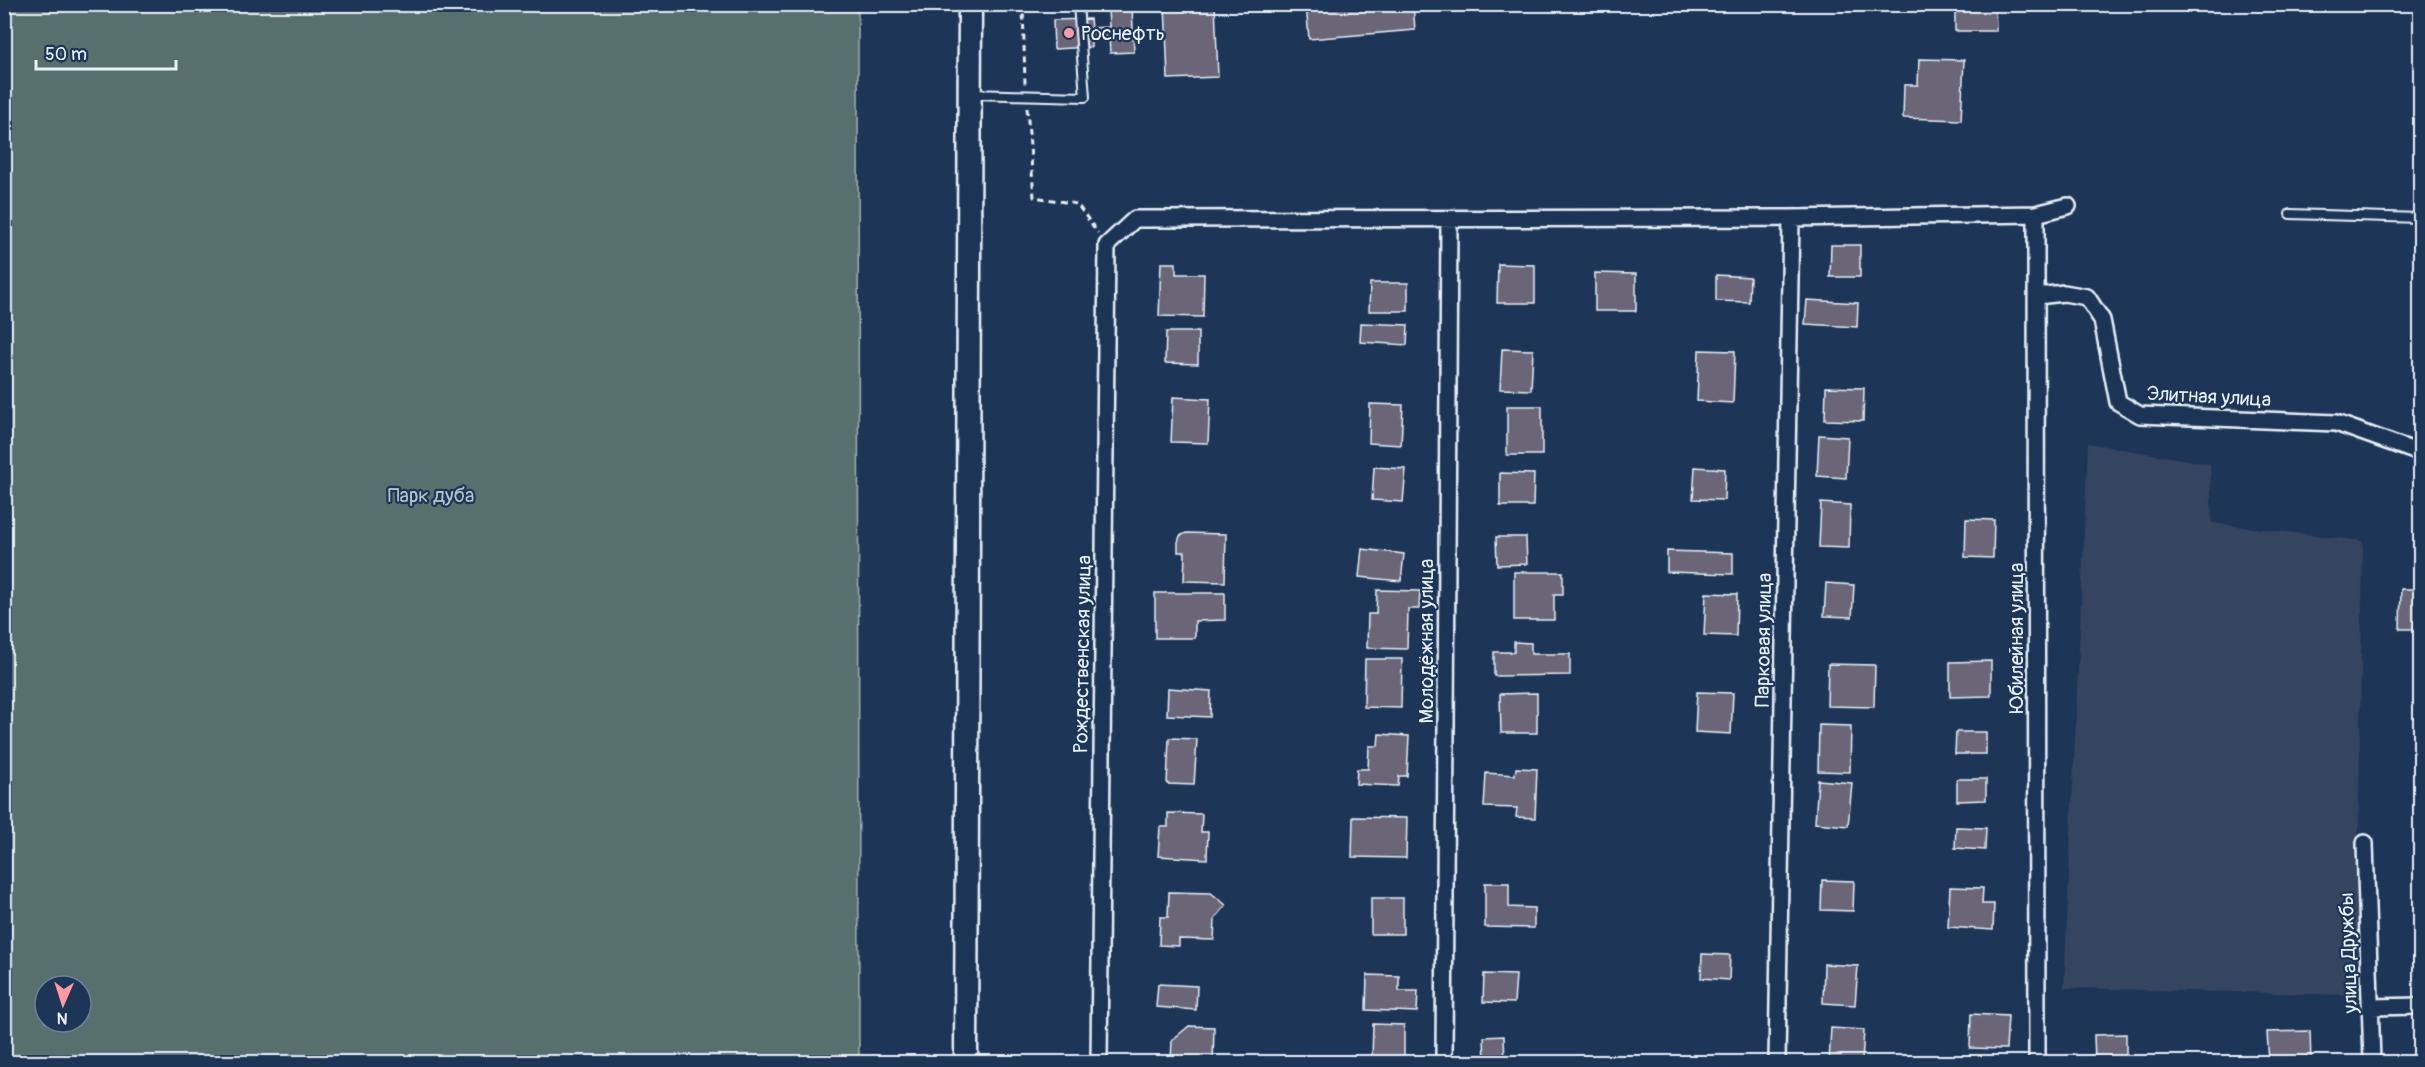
<svg xmlns="http://www.w3.org/2000/svg" width="2425" height="1067" viewBox="0 0 2425 1067" font-family="Pangolin,sans-serif">
<style>
.built{fill:#344461}
.green{fill:#58706d;stroke:#a0b0b2;stroke-width:1.5;fill-rule:evenodd}
.building{fill:#6b6677;stroke:#e8f1f8;stroke-width:1.5}
.lines{fill:none;stroke-linecap:round;stroke-linejoin:round}
.lane-casing{stroke:#e8f1f8;stroke-width:12}
.street-casing{stroke:#e8f1f8;stroke-width:20}
.secondary-casing{stroke:#e8f1f8;stroke-width:27}
.path{stroke:#e8f1f8;stroke-width:3;stroke-dasharray:6 4.5;stroke-linecap:butt}
.lane{stroke:#1d3557;stroke-width:8}
.street{stroke:#1d3557;stroke-width:15}
.secondary{stroke:#1d3557;stroke-width:22}
.poi-dot{fill:#ff9aa2;stroke:#1d3557;stroke-width:2}
.labels{text-anchor:middle;stroke-width:4.5;stroke-linejoin:round;paint-order:stroke}
.poi-label{font-size:20px;fill:#e8f1f8;stroke:#1d3557;text-anchor:start}
.street-label{font-size:20px;fill:#e8f1f8;stroke:#1d3557}
.park-label{font-size:20px;fill:#b6c4c7;stroke:#1d3557}
</style>
<rect width="100%" height="100%" fill="#1d3557"/>
<filter id="ink" filterUnits="userSpaceOnUse"><feTurbulence type="fractalNoise" baseFrequency=".0167" numOctaves="2"/><feDisplacementMap in="SourceGraphic" scale="12" xChannelSelector="R" yChannelSelector="G"/><feConvolveMatrix kernelMatrix="1 2 1 2 8 2 1 2 1" color-interpolation-filters="sRGB"/></filter>
<g filter="url(#ink)">
<!-- built -->
<path class="built" d="M2088 443 2210 464 2212 523 2363 541 2356 995 2064 988Z"/>
<!-- green -->
<path class="green" d="M5 4 858 5 859 1062H5ZM45 986H81V1022H45Z"/>
<!-- building -->
<path class="building" d="M1165 4H1215L1218 77 1168 79Z
M1306 4H1413L1415 30 1309 39Z
M1955 4H1995L1996 31H1955Z
M1132 7 1134 52 1110 53 1109 37 1091 38V47L1054 49 1053 20 1090 19 1091 28 1109 27 1108 8Z
M1919 59 1964 60 1961 120 1903 118 1904 85H1918Z
M1831 245H1860V277H1830Z
M1161 263H1176V274H1204L1203 317 1159 316Z
M1498 264 1535 265V303H1497Z
M1595 273 1636 274V311H1595Z
M1716 275 1750 277 1749 302 1716 301Z
M1370 283H1408V311H1369Z
M1807 300 1858 303 1857 327 1805 324Z
M1361 323 1408 325 1407 345 1360 342Z
M1166 332H1198V364L1165 363Z
M1502 349 1533 350 1531 390 1500 389Z
M1699 350 1735 351 1733 403 1697 401Z
M1826 387 1864 388 1863 421 1825 420Z
M1173 397 1210 399 1208 443 1171 442Z
M1370 404 1403 405 1401 445 1369 443Z
M1507 406H1542V455H1507Z
M1819 435 1848 437 1846 478 1817 476Z
M1374 467 1406 469 1403 502 1372 500Z
M1695 467 1725 469 1724 500 1693 499Z
M1500 473 1534 474 1533 506H1500Z
M1821 503 1850 505 1849 548 1819 547Z
M1966 519 1994 520 1993 558 1965 557Z
M1186 533 1226 534 1225 582 1184 581 1185 552H1178V542L1180 536Z
M1496 537H1526L1527 564 1497 565Z
M1362 549 1404 554 1401 581 1359 577Z
M1667 551 1733 553V574L1667 572Z
M1514 572H1563V595H1554V620H1514Z
M1826 583 1854 585 1852 617 1824 616Z
M2401 589H2420V629H2400Z
M1377 590 1420 591 1419 609H1408L1407 649 1367 648 1368 614H1376Z
M1155 593H1225V620L1195 621V638H1155Z
M1706 593 1737 594 1736 636 1704 635Z
M1514 642 1531 643V654H1570V675L1494 676V652H1514Z
M1365 659H1402L1401 708 1364 707Z
M1991 661V696L1950 697V662Z
M1828 664 1875 665 1874 707 1827 706Z
M1168 688 1211 691 1210 717 1167 715Z
M1697 692 1733 693 1731 734 1695 732Z
M1537 693V733H1501L1500 694Z
M1819 725 1851 726 1850 772 1818 771Z
M1956 732H1986V754H1955Z
M1379 734 1409 736 1407 776H1399L1398 786 1356 784 1357 769H1368L1369 746H1378Z
M1169 738 1197 739 1194 785 1167 784Z
M1516 768 1537 769 1535 818 1516 817 1517 808 1484 807 1486 773 1515 775Z
M1957 779H1986V800L1957 801Z
M1818 780 1852 783 1848 826 1815 823Z
M1168 813 1202 814 1201 832H1208L1207 859 1158 856 1160 827H1168Z
M1353 817 1407 818 1406 858 1352 857Z
M1956 827 1986 828 1985 850 1955 848Z
M1822 880 1854 881 1853 911 1821 910Z
M1485 883H1509V907L1534 908V928L1485 927Z
M1950 887 1983 888 1982 904H1994L1993 930 1948 927Z
M1169 892 1211 893 1226 905 1215 919 1214 940 1179 939V946L1159 945 1160 917H1168Z
M1371 898H1403V934H1371Z
M1702 954 1730 955 1729 980 1701 978Z
M1824 964 1858 966 1855 1005 1823 1003Z
M1484 974 1516 975 1514 1003 1483 1002Z
M1367 975 1399 976V991H1418L1417 1012 1366 1010Z
M1158 984 1197 986 1196 1010 1156 1007Z
M1971 1014 2008 1016 2006 1049 1970 1048Z
M1373 1024 1404 1025V1061L1372 1060Z
M1189 1026 1214 1027 1213 1062H1171L1172 1040Z
M1831 1028 1864 1030 1862 1062H1829Z
M2310 1031 2311 1062H2269L2267 1032Z
M2126 1034V1062H2095L2094 1035Z
M1504 1036 1505 1062H1485L1484 1037Z"/>
<g class="lines">
<defs>
<path id="lane" d="M971 94 1085 97 1078 4
M2290 214 2420 218"/>
<path id="street" d="M2036 214 2037 1062
M2037 296 2064 293 2087 297 2102 320 2118 402 2140 415 2336 423 2420 453
M2365 843 2372 1062
M2371 1007 2420 1006
M1099 1062 1107 245 1135 219 1791 218 2036 214 2068 206
M1444 1062 1449 220
M1777 1062 1791 218"/>
<path id="secondary" d="M966 1062 970 4"/>
</defs>
<!-- lane casing -->
<use href="#lane" class="lane-casing"/>
<!-- street casing -->
<use href="#street" class="street-casing"/>
<!-- secondary casing -->
<use href="#secondary" class="secondary-casing"/>
<!-- path -->
<path class="path" d="M1023 4 1025 84
M1027 108 1034 197 1077 204 1098 233"/>
<!-- lane -->
<use href="#lane" class="lane"/>
<!-- street -->
<use href="#street" class="street"/>
<!-- secondary -->
<use href="#secondary" class="secondary"/>
</g>
</g>
<!-- markers -->
<circle class="poi-dot" cx="1069" cy="33" r="6"/>
<g class="labels">
<!-- poi labels -->
<g class="poi-label">
<text x="1081" y="40">Роснефть</text>
</g>
<!-- street labels -->
<g class="street-label">
<text transform="translate(2209 396) rotate(3)" y="7">Элитная улица</text>
<text transform="translate(2016 638) rotate(-90)" y="7">Юбилейная улица</text>
<text transform="translate(1763 640) rotate(-89)" y="7">Парковая улица</text>
<text transform="translate(1426 641) rotate(-90)" y="7">Молодёжная улица</text>
<text transform="translate(1082 654) rotate(-89)" y="7">Рождественская улица</text>
<text transform="translate(2348 953) rotate(-92)" y="7">улица Дружбы</text>
</g>
<!-- park labels -->
<g class="park-label">
<text x="431" y="502">Парк дуба</text>
</g>
</g>
<!-- margin -->
<rect width="2425" height="1067" fill="none" stroke="#1d3557" stroke-width="24"/>
<rect x="12" y="12" width="2401" height="1043" fill="none" stroke="#e8f1f8" stroke-width="2" filter="url(#ink)"/>
<!-- north arrow -->
<g transform="translate(63 1004) rotate(183)"><circle r="28" fill="#1d3557" stroke="#6e8097" stroke-width="1.5"/>
<path d="M0-4.5L10 22L0 15L-10 22Z" fill="#ff9aa2"/>
<text y="-9" font-size="16" font-weight="bold" text-anchor="middle" fill="#e8f1f8">N</text>
</g>
<!-- scale -->
<path d="M36 60v9h140v-9" fill="none" stroke="#e8f1f8" stroke-width="3"/>
<text x="45" y="60" font-size="18" fill="#e8f1f8" stroke="#1d3557" stroke-width="4.5" paint-order="stroke">50 m</text>
</svg>
